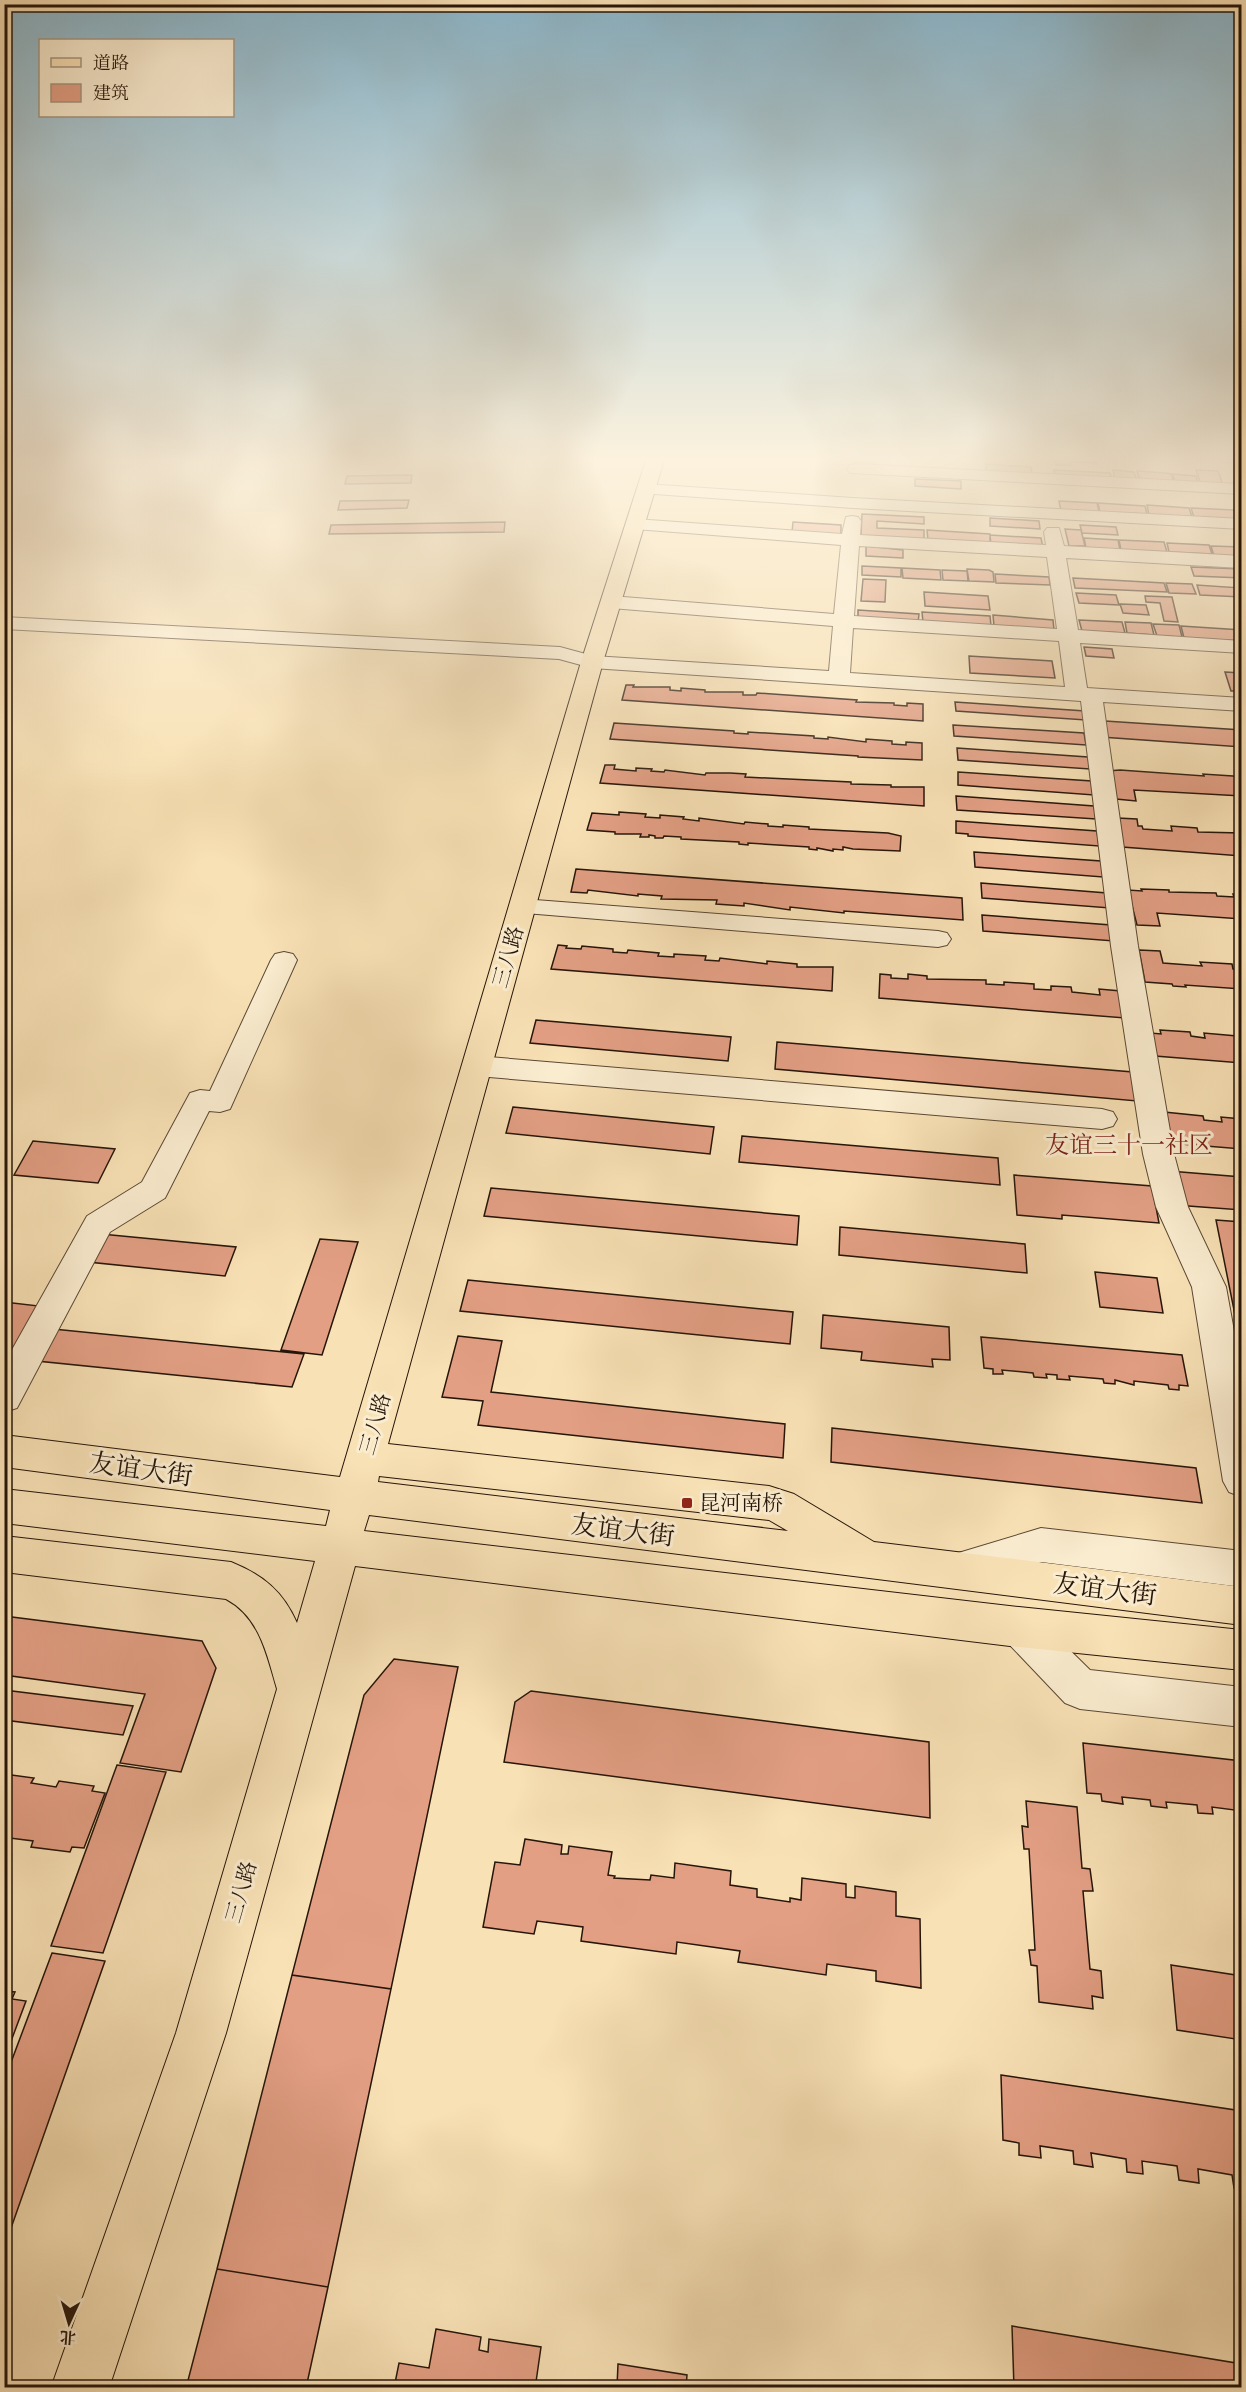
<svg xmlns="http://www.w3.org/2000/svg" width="1246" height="2392" viewBox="0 0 1246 2392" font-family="'Gentium Book Plus','Noto Serif SC',serif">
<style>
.building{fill:#e39f84;stroke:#261509;stroke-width:1.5}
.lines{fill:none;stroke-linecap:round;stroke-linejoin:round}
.minor-casing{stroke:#5a4834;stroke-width:2}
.major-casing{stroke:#261509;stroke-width:2}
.minor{fill:#faeccf;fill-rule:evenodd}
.major{fill:#f8e1b5;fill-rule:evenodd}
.poi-dot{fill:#8f2418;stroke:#faeccf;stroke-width:2}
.labels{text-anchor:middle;stroke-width:6;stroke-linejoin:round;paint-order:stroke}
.street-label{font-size:21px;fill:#261509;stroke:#faeccf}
.poi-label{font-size:21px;fill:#261509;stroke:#faeccf;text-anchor:start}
.quarter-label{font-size:24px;fill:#7a1f14;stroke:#faeccf}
.near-street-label{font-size:26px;fill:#261509;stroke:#faeccf}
</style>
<rect width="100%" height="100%" fill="#f8e1b5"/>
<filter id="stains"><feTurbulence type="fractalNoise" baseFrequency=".00333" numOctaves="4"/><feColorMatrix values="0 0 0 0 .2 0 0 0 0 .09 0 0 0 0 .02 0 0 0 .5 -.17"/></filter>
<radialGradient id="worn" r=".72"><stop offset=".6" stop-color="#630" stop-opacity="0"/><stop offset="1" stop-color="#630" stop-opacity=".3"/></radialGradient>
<!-- building -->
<path class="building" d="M1054 457H1094L1096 463 1070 462 1071 465H1056Z
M986 464 1031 467 1032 475 986 472Z
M1054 470 1110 473 1112 479 1055 476Z
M1113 470 1134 472 1137 481 1115 479Z
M1196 470 1218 471 1223 485 1201 484Z
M1137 471 1166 473 1171 474 1174 482 1140 481Z
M1173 474 1196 476 1198 484 1175 483Z
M412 475 411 483 345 484 347 476Z
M915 479 961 481V489L915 486Z
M409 500 407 508 338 510 340 501Z
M1059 501 1097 503 1099 512 1061 511Z
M1098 503 1145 506 1147 514 1100 512Z
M1147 505 1189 508 1192 517 1149 515Z
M1191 508 1234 510 1238 519 1194 517Z
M862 514 924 517V524L877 521V528L924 530V540L861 536Z
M990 518 1039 521 1040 529 990 526Z
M505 522 504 532 329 534 331 525Z
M793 522 841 525V534L792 532Z
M1080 525 1116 527 1118 535 1082 533Z
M1065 529 1081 530 1085 546H1069Z
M927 530 990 534V543L928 540Z
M990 535 1041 538 1043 548 991 545Z
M1084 538 1118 540 1120 550 1086 548Z
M1119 540 1164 542 1167 552 1121 550Z
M1167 543 1209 545 1212 554 1169 552Z
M866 546 903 550V558L866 556Z
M1211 546 1242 547V557L1214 556Z
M862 566 901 568V577L862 575Z
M1191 567 1242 569V578L1194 576Z
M902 568 940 570 941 580 903 578Z
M967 569 989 570 993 572 994 582 969 581Z
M942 570 967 571 968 581 943 580Z
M995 574 1049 577 1050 585 996 583Z
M1073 578 1164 583 1167 592 1075 588Z
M863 579 886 580 885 602 861 601Z
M1237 581H1242V597L1200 595 1197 585 1240 588Z
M1166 583 1192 584 1196 594 1169 593Z
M924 592 988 596 990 610 925 606Z
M1076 593 1116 595 1119 605 1079 603Z
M1145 596 1172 597 1178 622 1164 621 1160 603 1146 602Z
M1120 604 1146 605 1149 615 1123 613Z
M858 610 919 614 918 623 858 619Z
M922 612 990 616 991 626 923 622Z
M993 615 1053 620 1054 630 994 626Z
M1079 620 1122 622 1125 633 1082 631Z
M1125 622 1151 623 1154 635 1127 633Z
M1153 624 1179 625 1182 637 1157 636Z
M1181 626 1242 630V641L1184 638Z
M1084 647 1112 649 1114 658 1086 656Z
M969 656 1052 661 1055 678 970 673Z
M1225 672 1242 673V691H1231Z
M626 685H634L633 687H670V690L681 691V688L705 690V692H743V695H756L757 693 857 700 856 702 894 703V705L907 706V703L923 704V721L622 700Z
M955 702 1085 711 1086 720 956 711Z
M1105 721 1242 730V747L1101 737Z
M614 723 734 731V733L748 734V732L814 736V738L828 739V737L866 742V739L892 741V744L906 745V742L922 743V760L858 757V756L610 739Z
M953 725 1084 733 1086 745 954 736Z
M957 748 1088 757 1090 769 958 760Z
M605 765H615L614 769 636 771V768L652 769 651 771 664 772 665 770 705 775 706 773H730L746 774 745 777 851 782V784L891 785V787H924V806L600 783Z
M1120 770 1204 776 1203 774 1233 776 1242 779V796L1134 790 1136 801 1116 799 1108 771Z
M958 772 1092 781 1094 795 958 785Z
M956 796 1094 806 1096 819 957 810Z
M619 812 646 814 645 817 660 818V815L684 817 683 819 699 821V818L744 824 745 822 768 824V826L783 827V825L809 827V829L888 833 901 836 900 851 853 849 843 847V850L833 849V851L817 848V850L809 849V847L748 843V845L739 844V842L681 839V837L664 836 663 838H655V836L649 835V837H640L641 834H615V832L587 830 592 813 619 815Z
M1117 818 1137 819 1138 826H1142L1143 829 1172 831 1171 826 1197 828 1198 832 1242 833V856L1122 847Z
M956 821 1097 831 1099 846 968 836V834L956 833Z
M974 852 1101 861 1103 877 975 867Z
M576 869 962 898 963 920 844 911V913L790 907V910L744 903V906L716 904 717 900 661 899 662 896 638 894V896L588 890 587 893 571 892Z
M981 883 1107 893 1110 908 982 898Z
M1141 889 1169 890V892L1216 893 1217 896 1234 897 1233 894 1242 895V919L1157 913 1160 926 1137 925 1128 890 1142 891Z
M982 915 1111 925 1114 941 983 931Z
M558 945 567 946 566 948 581 949 582 946 613 949V952L627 953 628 950 659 953 658 956 674 957V954L706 956 705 960 719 961 720 958 767 964V961L797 964V967H833L832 991 551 969Z
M1139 950 1160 951 1163 963 1202 966 1200 962 1232 964 1233 969H1242V989L1185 985 1186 987 1173 986 1172 984 1145 982Z
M880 974 891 975V978L908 979V974L927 976V979L986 980V984L1004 985V982L1034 984V989L1051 990V986L1071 987 1072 992 1100 995 1099 989 1121 991 1125 1018 879 998Z
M536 1020 731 1037 728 1061 530 1043Z
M1160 1030 1190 1032 1191 1036 1205 1038 1204 1033 1237 1036 1238 1040H1242V1063L1155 1056 1151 1033 1161 1034Z
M777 1042 1133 1072 1137 1101 775 1069Z
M513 1107 714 1127 710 1154 506 1133Z
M1164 1112 1203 1116 1204 1120 1222 1122 1221 1117 1242 1119V1149L1169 1143Z
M742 1136 998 1158 1000 1185 739 1162Z
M33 1141 115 1149 98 1183 14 1175Z
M1169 1171 1242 1177V1210L1175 1205Z
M1014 1175 1152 1186 1159 1223 1062 1215V1219L1017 1215Z
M491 1188 799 1216 797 1245 484 1216Z
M1216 1220 1242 1222V1315H1235Z
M840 1227 1025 1244 1027 1273 839 1255Z
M101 1234 236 1247 225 1276 88 1262Z
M320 1239 358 1242 322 1355 281 1350Z
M1095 1272 1157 1278 1163 1313 1100 1307Z
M468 1280 793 1312 790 1344 460 1311Z
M4 1302 39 1306 13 1356 4 1355Z
M823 1315 949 1327 950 1360 932 1359 933 1367 861 1360 862 1352 821 1348Z
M53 1329 304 1354 292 1387 37 1361Z
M458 1336 502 1341 491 1392 785 1424 783 1458 478 1425 483 1401 442 1397Z
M981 1337 1182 1355 1188 1386 1179 1385V1390L1169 1389 1168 1385 1134 1381V1385L1115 1380V1384L1104 1383 1103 1379 1069 1376 1070 1380 1057 1379V1375L1046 1374 1047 1378 1034 1377 1033 1373 1002 1370 1003 1374H993V1369L984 1368Z
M832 1428 1196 1468 1202 1503 831 1462Z
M4 1616 202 1641 216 1668 181 1772 120 1763 145 1694 4 1675Z
M394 1659 458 1667 391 1989 292 1975 364 1695Z
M4 1690 133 1706 123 1735 4 1720Z
M531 1691 929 1742 930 1818 504 1762 515 1702Z
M1083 1743 1242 1761V1811L1212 1807 1213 1814 1198 1813 1197 1805 1166 1802 1167 1808 1151 1806 1150 1800 1122 1797 1123 1804 1102 1801 1101 1794 1087 1793Z
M117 1765 166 1772 103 1953 51 1946Z
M4 1774 34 1778 31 1783 56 1787 59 1781 94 1786 92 1791 105 1793 84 1848 72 1847 70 1852 31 1847 33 1841 10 1838 7 1844H4Z
M1026 1801 1077 1807 1082 1868 1090 1869 1093 1891H1083L1090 1969 1101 1971 1103 1998 1092 1996 1093 2009 1039 2002 1037 1966 1031 1965 1029 1950H1035L1029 1849H1024L1022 1826 1028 1827Z
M525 1839 562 1845 561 1854H568L569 1846 612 1852 608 1875 615 1876 614 1878 650 1880 651 1875 674 1878 675 1863 731 1871 730 1885 757 1889V1897L790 1902V1898L801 1900 802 1878 846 1884V1897L855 1898V1886L896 1892V1916L920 1919 921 1988 876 1981V1971L827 1964 826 1975 738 1962 740 1951 677 1942 676 1954 581 1941 583 1927 537 1921 534 1934 483 1927 495 1862 520 1865Z
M52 1953 105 1961 4 2248V2081Z
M1171 1965 1242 1976V2040L1177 2030Z
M292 1975 391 1989 328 2287 217 2269Z
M4 1991 15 1992 12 1999 26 2001 4 2060Z
M1001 2075 1242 2111V2190L1234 2188 1232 2175 1198 2169 1199 2183 1179 2180 1177 2166 1142 2161 1143 2174 1127 2172 1126 2159 1091 2153 1093 2167 1074 2164 1073 2151 1040 2146 1041 2158 1019 2155V2143L1003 2140Z
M217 2269 328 2287 306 2388H186Z
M1012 2326 1242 2364V2388H1014Z
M436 2329 481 2337 479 2350 488 2352 489 2339 541 2347 536 2382 545 2383 544 2387 549 2388H394L399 2363 429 2368Z
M618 2364 687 2375 686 2388H588L589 2382 617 2387Z"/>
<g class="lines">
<defs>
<path id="minor" d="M1216 457H1242V463L1218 461Z
M856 464 1242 484V494L850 473 847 469 850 465Z
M646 484 853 498 1242 519V529L853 508 640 493 637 489 640 485Z
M852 516 858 517 861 521 860 535 1046 545 1044 532 1047 528H1059L1064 546 1242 556V568L1066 558 1078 630 1242 641V653L1080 643 1087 688 1242 698V711L1103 702 1138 946 1174 1154 1188 1207 1226 1287 1242 1375V1497L1229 1492 1223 1481 1192 1287 1156 1207 1143 1154 1111 946 1081 701 592 668 559 659 4 629V617L560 647 593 656 829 671 833 626 611 608 604 606 601 602 604 598 611 596 834 614 841 545 635 529 629 528 626 524 629 520 635 519 842 534 846 517ZM859 546 1047 557 1057 629 854 616ZM853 628 1059 641 1065 687 850 673Z
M522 899 938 931 947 933 951 939 947 945 938 947 513 912 509 907 513 902Z
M284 952 293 954 297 960 230 1109 220 1112 209 1111 165 1198 110 1232 17 1408 4 1412V1364L87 1216 142 1182 190 1093 200 1090 210 1091 271 960 275 954Z
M477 1056 1102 1109 1113 1112 1117 1119 1113 1126 1102 1129 477 1076 467 1073 463 1066 467 1059Z
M1041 1528 1242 1551V1587L1041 1562 959 1587 945 1581 940 1569 945 1557Z
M1019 1608 1033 1614 1090 1670 1242 1687V1727L1080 1709 1065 1703 1005 1640 999 1627 1005 1614Z"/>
<path id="major" d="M647 457H665L603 662 388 1444 769 1486 794 1494 874 1542 1242 1587V1625L369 1515 364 1531 1019 1607 1242 1630V1670L1019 1647 355 1566 226 2033 109 2388H51L176 2033 277 1689C267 1655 260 1617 226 1599L4 1572V1536L231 1562C263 1575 283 1591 297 1623L315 1561 4 1523V1489L326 1526 330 1510 4 1467V1435L340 1477 581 662ZM379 1476 769 1520 788 1531 378 1482Z"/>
</defs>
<!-- minor casing -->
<use href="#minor" class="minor-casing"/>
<!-- major casing -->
<use href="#major" class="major-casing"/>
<!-- minor -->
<use href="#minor" class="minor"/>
<!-- major -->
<use href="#major" class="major"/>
</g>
<!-- sky -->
<linearGradient id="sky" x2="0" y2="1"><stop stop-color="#8bb8ce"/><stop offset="0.58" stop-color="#fcf2de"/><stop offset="1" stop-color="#fcf2de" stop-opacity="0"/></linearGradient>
<rect width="1246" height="792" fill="url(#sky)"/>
<!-- markers -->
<rect class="poi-dot" x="681" y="1497" width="12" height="12" rx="3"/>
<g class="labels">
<!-- street labels -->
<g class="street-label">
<text transform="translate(508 957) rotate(-74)" y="7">三八路</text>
<text transform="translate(375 1424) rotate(-74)" y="7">三八路</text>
<text transform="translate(241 1892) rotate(-74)" y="7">三八路</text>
</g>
<!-- poi labels -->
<g class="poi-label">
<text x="699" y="1510">昆河南桥</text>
</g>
<!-- quarter labels -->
<g class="quarter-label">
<text x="1129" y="1153">友谊三十一社区</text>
</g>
<!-- near-street labels -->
<g class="near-street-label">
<text transform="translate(141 1469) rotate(8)" y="9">友谊大街</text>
<text transform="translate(623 1530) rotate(7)" y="9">友谊大街</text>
<text transform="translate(1105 1589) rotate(7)" y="9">友谊大街</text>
</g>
</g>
<!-- margin -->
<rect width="1246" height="2392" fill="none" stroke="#f8e1b5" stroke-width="24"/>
<rect x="6" y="6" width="1234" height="2380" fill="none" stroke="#261509" stroke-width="3"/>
<rect x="12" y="12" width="1222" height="2368" fill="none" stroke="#261509" stroke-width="1.5"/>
<!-- legend -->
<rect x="39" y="39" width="195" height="78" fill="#faeccf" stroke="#a59680" stroke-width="1.5"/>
<rect x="51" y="58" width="30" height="9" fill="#f8e1b5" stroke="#a59680" stroke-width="1.5"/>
<text x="93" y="69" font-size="18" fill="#261509">道路</text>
<rect x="51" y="84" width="30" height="18" fill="#e39f84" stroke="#a59680" stroke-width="1.5"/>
<text x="93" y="99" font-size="18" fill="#261509">建筑</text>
<!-- north arrow -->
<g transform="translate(69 2323) rotate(184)" stroke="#faeccf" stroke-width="4.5" paint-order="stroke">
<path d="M0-4.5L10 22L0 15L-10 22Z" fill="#261509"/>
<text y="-9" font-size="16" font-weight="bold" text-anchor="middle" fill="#261509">北</text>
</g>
<rect width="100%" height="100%" filter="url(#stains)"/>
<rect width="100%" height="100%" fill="url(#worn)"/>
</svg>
